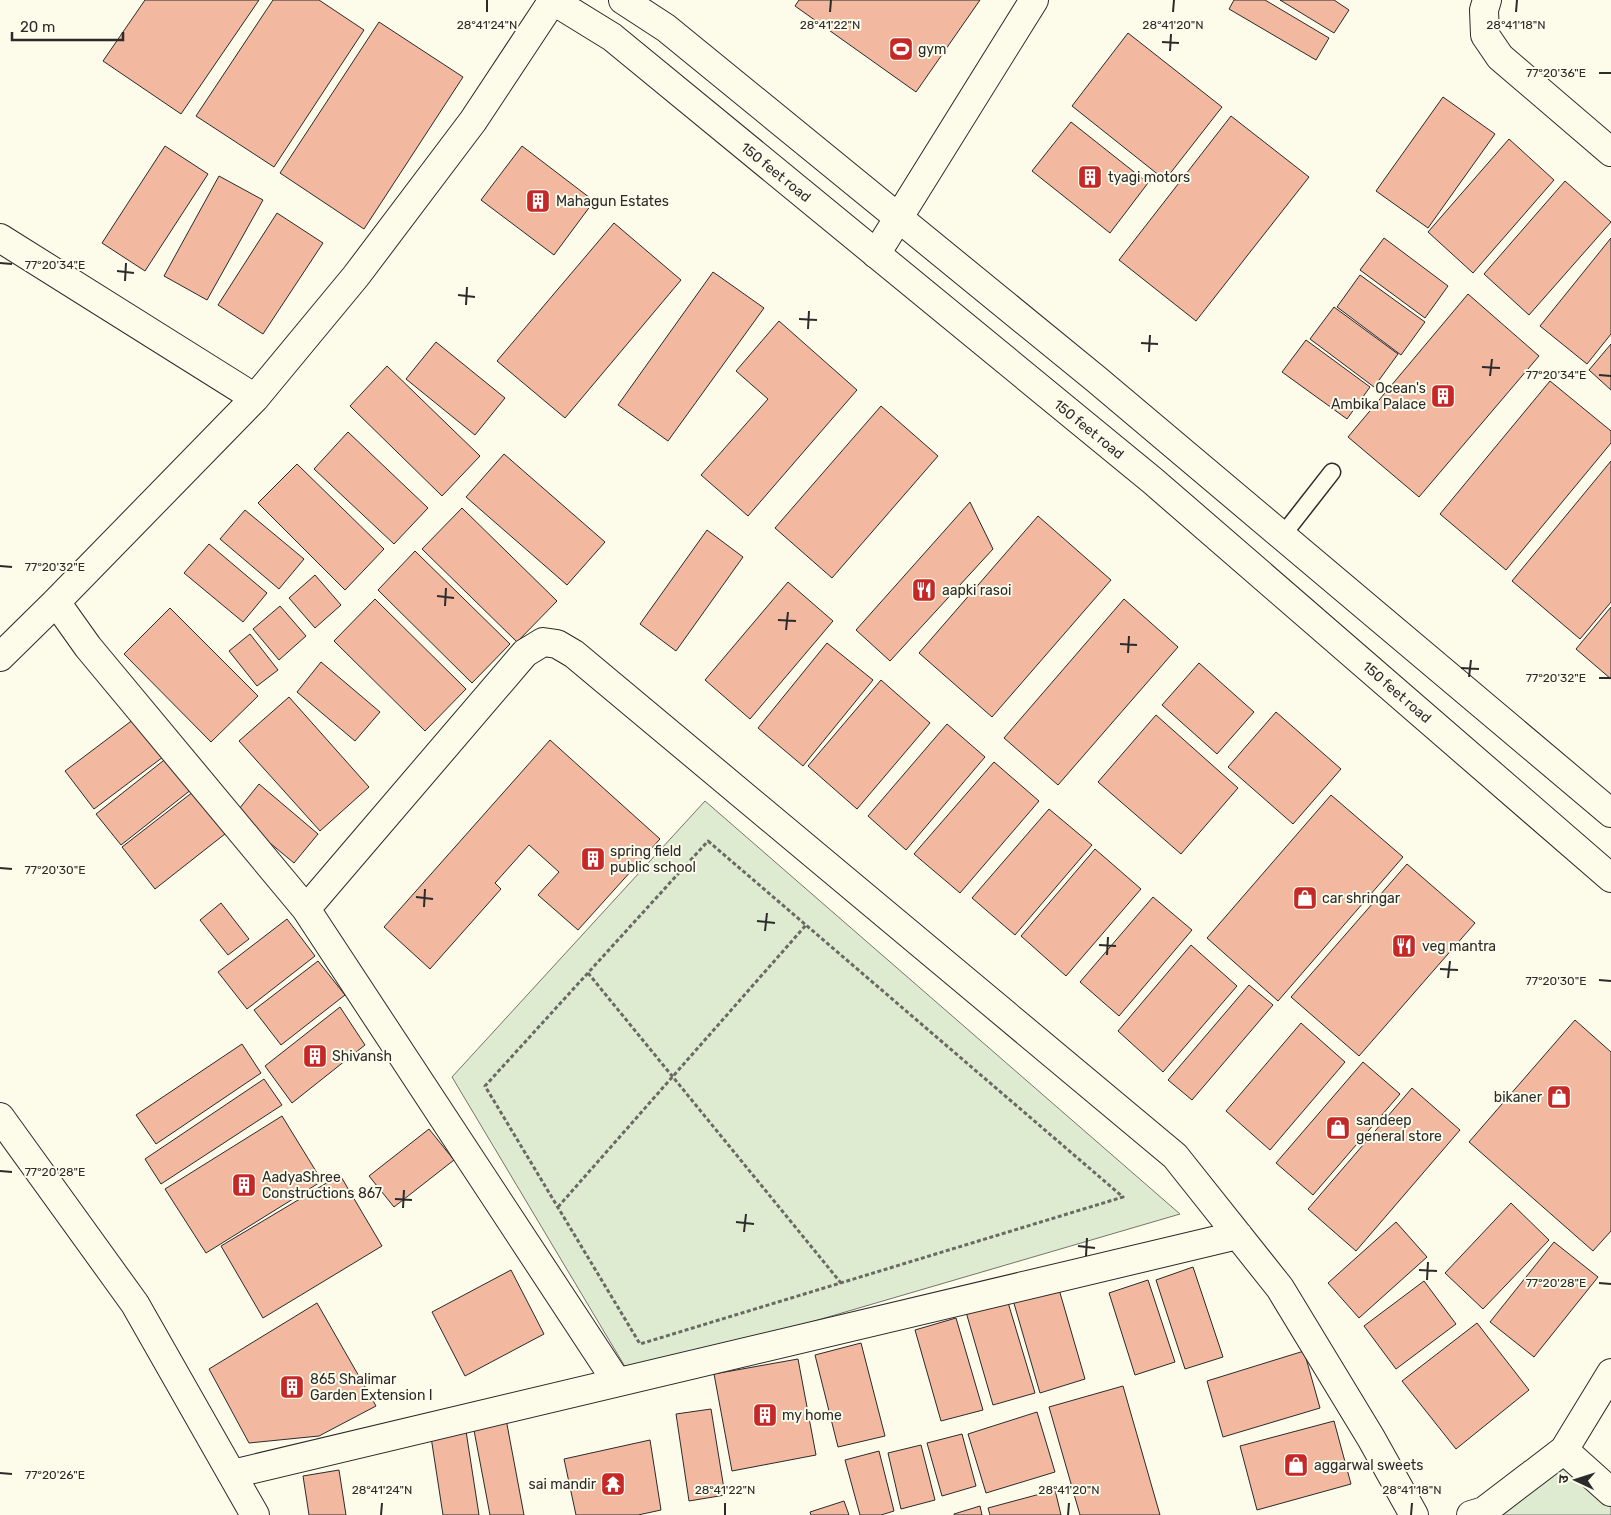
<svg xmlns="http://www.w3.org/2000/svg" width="1611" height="1515" viewBox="0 0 1611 1515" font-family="Rubik,'Noto Sans Devanagari',sans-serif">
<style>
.green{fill:#deebd1;stroke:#74746e}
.building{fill:#f2b8a0;stroke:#2b2b2b}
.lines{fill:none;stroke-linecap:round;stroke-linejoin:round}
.lane-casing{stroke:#2b2b2b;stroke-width:19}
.street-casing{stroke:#2b2b2b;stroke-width:30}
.secondary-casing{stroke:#2b2b2b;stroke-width:30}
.path{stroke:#6a6964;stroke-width:3;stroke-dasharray:4 2.5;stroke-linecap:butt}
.lane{stroke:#fdfbea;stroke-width:16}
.street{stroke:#fdfbea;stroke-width:28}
.secondary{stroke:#fdfbea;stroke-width:28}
.ticks{fill:none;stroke:#2b2b2b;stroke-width:2}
.labels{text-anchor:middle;stroke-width:4;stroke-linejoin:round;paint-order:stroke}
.poi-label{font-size:14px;fill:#2b2b2b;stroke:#fdfbea;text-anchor:start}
.street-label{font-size:14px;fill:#2b2b2b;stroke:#fdfbea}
.ticks-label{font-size:12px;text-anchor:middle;fill:#2b2b2b;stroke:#fdfbea;stroke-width:4;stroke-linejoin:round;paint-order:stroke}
</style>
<rect width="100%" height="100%" fill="#fdfbea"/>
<!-- green -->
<path class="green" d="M705 801 1180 1214 630 1375 452 1077Z
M1564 1450 1611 1492V1515H1471Z"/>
<!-- building -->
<path class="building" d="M145 0H259L181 114 103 61Z
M273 0H319L364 30 274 167 196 116Z
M799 0H980L916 92 795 6Z
M1234 0H1265L1329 38 1316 60 1229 9Z
M1280 0H1334L1349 10 1334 33Z
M379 22 463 77 364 229 280 173Z
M1128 33 1222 107 1165 180 1072 106Z
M1443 97 1495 134 1428 228 1376 191Z
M1231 116 1309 177 1196 321 1119 260Z
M1071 122 1148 183 1110 233 1032 171Z
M1509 139 1554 180 1473 273 1428 232Z
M165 146 208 174 145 271 102 243Z
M522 146 594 201 554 255 481 200Z
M219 176 263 200 207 300 164 276Z
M1565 181 1611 222 1529 315 1484 274Z
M277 213 323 243 263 334 218 305Z
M614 223 681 280 565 418 497 361Z
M1384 238 1448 286 1425 318 1360 270Z
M1611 238V334L1587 364 1540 326Z
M713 272 764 308 668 441 618 405Z
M1360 275 1425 322 1401 355 1337 307Z
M1468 294 1539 356 1419 497 1348 437Z
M1334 307 1398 354 1374 387 1310 339Z
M779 321 857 390 748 516 701 475 768 399 736 371Z
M1306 340 1370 387 1347 419 1282 372Z
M436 342 505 398 475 435 406 379Z
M1611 344V390L1589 370Z
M387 366 480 456 442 496 350 406Z
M1550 381 1611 431V443L1506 570 1440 514Z
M881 406 938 456 832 578 775 528Z
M348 432 428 508 394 544 314 469Z
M504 454 605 542 567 585 466 497Z
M1611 461V602L1580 639 1512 581Z
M297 464 384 549 345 590 258 503Z
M970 502 993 549 890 661 856 630Z
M462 508 557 601 517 642 422 549Z
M245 510 304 559 279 589 220 539Z
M1038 516 1111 580 992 717 919 653Z
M707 530 743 557 676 651 640 624Z
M209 544 267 593 243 622 184 573Z
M415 551 510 644 472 683 378 590Z
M315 575 341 605 315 628 289 598Z
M788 582 833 621 750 719 705 680Z
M375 599 466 689 425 731 334 641Z
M1124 599 1178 647 1058 785 1004 738Z
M280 606 306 636 279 660 253 629Z
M1611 607V679L1576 649Z
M170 608 258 696 211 742 124 654Z
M250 634 278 670 257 686 229 651Z
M827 643 873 680 803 766 758 728Z
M321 662 380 712 355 741 297 692Z
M1199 663 1254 712 1217 754 1162 705Z
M881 680 930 723 857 809 808 766Z
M289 697 369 787 320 831 239 741Z
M1276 712 1341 769 1293 824 1228 767Z
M1156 715 1238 788 1181 854 1098 782Z
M134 719 163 757 94 809 65 771Z
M947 724 985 757 906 850 868 816Z
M550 740 660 839 578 930 538 895 559 872 529 845 495 883 501 889 430 969 384 927Z
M168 757 192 789 121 845 96 814Z
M994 762 1039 801 960 893 914 854Z
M259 784 318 834 294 863 235 814Z
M198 788 230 830 155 889 122 847Z
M1331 795 1403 857 1278 1001 1207 938Z
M1049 809 1092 845 1015 935 972 898Z
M1095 849 1141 889 1066 976 1021 936Z
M1407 864 1475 923 1359 1056 1291 997Z
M1153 897 1192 930 1119 1016 1080 982Z
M221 903 249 939 228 955 200 920Z
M287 919 315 956 247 1009 218 972Z
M1191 945 1237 986 1163 1072 1118 1031Z
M318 961 345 995 281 1045 254 1010Z
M1249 985 1273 1005 1192 1100 1168 1080Z
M340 1007 365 1045 292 1103 265 1066Z
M1575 1020 1611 1052V1231L1593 1251 1469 1142Z
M1301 1023 1345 1062 1270 1150 1226 1111Z
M242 1044 261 1073 156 1144 136 1115Z
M1363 1062 1400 1094 1313 1195 1276 1163Z
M264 1079 282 1105 161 1184 145 1159Z
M1412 1088 1460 1130 1356 1251 1308 1209Z
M282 1116 322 1181 206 1253 165 1189Z
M429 1129 454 1160 394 1207 369 1176Z
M340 1175 382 1246 263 1318 221 1246Z
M1511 1203 1549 1240 1483 1309 1445 1273Z
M1396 1222 1427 1257 1359 1318 1328 1283Z
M1554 1242 1598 1277 1534 1357 1490 1322Z
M1193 1267 1223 1357 1185 1369 1156 1280Z
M511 1270 544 1334 465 1376 432 1312Z
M1148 1280 1175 1362 1135 1375 1109 1293Z
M1424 1281 1456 1324 1396 1369 1364 1326Z
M1058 1286 1085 1379 1040 1393 1013 1300Z
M1007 1299 1035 1393 993 1405 966 1312Z
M317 1303 376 1406 319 1436 249 1443 209 1369Z
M956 1318 983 1410 941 1421 915 1330Z
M1477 1323 1529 1390 1456 1449 1402 1381Z
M861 1343 885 1436 838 1447 815 1355Z
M1304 1351 1320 1408 1223 1437 1207 1381Z
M798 1359 816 1455 732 1471 714 1374Z
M1123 1386 1160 1515H1080L1049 1407Z
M711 1409 725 1495 689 1501 676 1414Z
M1037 1412 1055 1472 986 1493 968 1434Z
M506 1419 524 1515H490L473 1425Z
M1334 1421 1351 1484 1257 1510 1240 1446Z
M466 1431 479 1515H443L431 1437Z
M962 1434 976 1486 942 1496 927 1443Z
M650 1440 661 1510 638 1515H576L564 1459Z
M921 1445 935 1500 901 1509 888 1453Z
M879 1451 894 1511 881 1515H860L845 1460Z
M339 1470 346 1515H309L303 1476Z
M1055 1490 1061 1515H990L988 1508Z
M844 1501 849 1515H811L810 1512Z
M980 1506 982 1515H954V1514Z"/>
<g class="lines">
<defs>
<path id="lane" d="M1282 536 1332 472"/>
<path id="street" d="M1487 0 1484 10 1485 35 1500 57 1611 152
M0 238 255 398
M876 254 1034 0
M56 602 88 647 306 909 617 1382
M0 657 56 602 255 398 356 276 473 121 553 0
M306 909 525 653 543 642 557 644 574 654 1175 1156 1280 1288 1371 1438 1414 1515
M0 1117 135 1304 255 1515
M1564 1450 1611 1492
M232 1474 1238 1235
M1471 1515 1484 1511 1564 1450 1611 1373"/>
<path id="secondary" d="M552 0 612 37 1153 481 1611 878
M623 0 666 28 1096 379 1611 813"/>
</defs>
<!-- lane casing -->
<use href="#lane" class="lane-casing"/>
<!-- street casing -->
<use href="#street" class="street-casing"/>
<!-- secondary casing -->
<use href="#secondary" class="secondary-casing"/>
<!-- path -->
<path class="path" d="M708 841 1123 1197 640 1344 485 1086Z
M588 973 841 1283
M558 1207 806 925"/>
<!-- lane -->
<use href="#lane" class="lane"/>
<!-- street -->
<use href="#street" class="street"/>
<!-- secondary -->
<use href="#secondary" class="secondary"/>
</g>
<!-- ticks -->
<path class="ticks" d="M487 12V0M830 12 831 0M1173 12 1174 0M1516 12 1517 0M1162 42 1179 43M1170 51 1171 34M1599 73H1611M0 263 12 264M117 271 134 273M125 281 126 263M458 295 475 297M466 305 467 287M799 319 817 320M808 329 809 311M1141 343 1158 344M1149 352 1150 335M1482 367 1500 368M1599 375 1611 376M1490 376 1492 359M0 566 12 567M437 596 454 598M445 606 446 588M778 620 796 621M786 630 788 612M1120 644 1137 645M1128 653 1129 636M1461 668 1479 669M1469 677 1471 660M1599 678H1611M0 868 12 869M416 897 433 899M424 907 425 889M757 921 775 923M765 931 767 913M1099 945 1116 946M1107 955 1108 937M1440 969 1458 970M1448 978 1450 961M1599 980 1611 981M0 1171 12 1172M395 1199 412 1200M403 1208 404 1190M736 1222 754 1224M744 1232 746 1214M1078 1246 1095 1248M1086 1256 1087 1238M1419 1270 1437 1271M1427 1280 1428 1262M1599 1283 1611 1284M0 1473 12 1474M381 1515 382 1503M725 1515V1503M1068 1515 1069 1503M1411 1515 1412 1503"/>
<!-- icons -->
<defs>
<symbol id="stadium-square" viewBox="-11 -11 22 22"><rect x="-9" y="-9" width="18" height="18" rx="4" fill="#c62828" stroke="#fdfbea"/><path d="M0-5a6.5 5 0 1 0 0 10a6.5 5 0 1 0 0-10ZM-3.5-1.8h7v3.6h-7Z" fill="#fff"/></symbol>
<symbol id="building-square" viewBox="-11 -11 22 22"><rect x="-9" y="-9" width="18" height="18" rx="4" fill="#c62828" stroke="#fdfbea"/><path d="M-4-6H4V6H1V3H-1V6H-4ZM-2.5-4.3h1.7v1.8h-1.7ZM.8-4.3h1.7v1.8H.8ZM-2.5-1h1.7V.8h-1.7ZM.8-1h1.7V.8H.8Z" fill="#fff"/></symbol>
<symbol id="restaurant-square" viewBox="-11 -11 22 22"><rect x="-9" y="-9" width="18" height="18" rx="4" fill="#c62828" stroke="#fdfbea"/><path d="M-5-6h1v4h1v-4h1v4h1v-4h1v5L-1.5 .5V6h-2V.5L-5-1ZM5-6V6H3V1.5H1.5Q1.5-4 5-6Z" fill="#fff"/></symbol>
<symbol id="shop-square" viewBox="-11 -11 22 22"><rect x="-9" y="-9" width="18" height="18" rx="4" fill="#c62828" stroke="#fdfbea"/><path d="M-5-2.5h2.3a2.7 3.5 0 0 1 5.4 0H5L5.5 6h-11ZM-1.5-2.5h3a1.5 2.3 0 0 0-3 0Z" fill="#fff"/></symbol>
<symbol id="temple-square" viewBox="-11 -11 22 22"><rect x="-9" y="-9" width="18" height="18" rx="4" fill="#c62828" stroke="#fdfbea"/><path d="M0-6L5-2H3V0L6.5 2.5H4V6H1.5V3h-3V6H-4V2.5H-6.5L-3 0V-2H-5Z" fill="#fff"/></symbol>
</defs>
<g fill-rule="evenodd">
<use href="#stadium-square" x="887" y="35" width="28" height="28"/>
<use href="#building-square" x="1076" y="163" width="28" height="28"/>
<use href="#building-square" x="524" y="187" width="28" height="28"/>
<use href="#building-square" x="1429" y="382" width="28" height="28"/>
<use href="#restaurant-square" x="910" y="576" width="28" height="28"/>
<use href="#building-square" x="579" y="845" width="28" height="28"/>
<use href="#shop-square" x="1291" y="884" width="28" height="28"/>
<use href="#restaurant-square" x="1390" y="932" width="28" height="28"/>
<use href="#building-square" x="301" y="1042" width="28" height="28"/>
<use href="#shop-square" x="1545" y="1083" width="28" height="28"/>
<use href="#shop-square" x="1324" y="1114" width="28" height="28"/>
<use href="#building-square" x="230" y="1171" width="28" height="28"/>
<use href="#building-square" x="278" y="1373" width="28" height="28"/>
<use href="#building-square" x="751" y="1401" width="28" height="28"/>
<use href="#shop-square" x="1282" y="1451" width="28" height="28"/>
<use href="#temple-square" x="599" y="1470" width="28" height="28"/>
</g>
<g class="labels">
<!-- poi labels -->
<g class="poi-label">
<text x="918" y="54">gym</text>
<text x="1108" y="182">tyagi motors</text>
<text x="556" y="206">Mahagun Estates</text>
<text x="1426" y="393" text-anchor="end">Ocean's<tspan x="1426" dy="16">Ambika Palace</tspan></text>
<text x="942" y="595">aapki rasoi</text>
<text x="610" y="856">spring field<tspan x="610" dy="16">public school</tspan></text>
<text x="1322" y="903">car shringar</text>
<text x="1422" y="951">veg mantra</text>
<text x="332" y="1061">Shivansh</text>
<text x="1542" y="1102" text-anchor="end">bikaner</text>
<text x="1356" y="1125">sandeep<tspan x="1356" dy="16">general store</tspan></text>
<text x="262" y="1182">AadyaShree<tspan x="262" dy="16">Constructions 867</tspan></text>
<text x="310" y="1384">865 Shalimar<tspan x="310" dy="16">Garden Extension I</tspan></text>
<text x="782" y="1420">my home</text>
<text x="1314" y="1470">aggarwal sweets</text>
<text x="596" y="1489" text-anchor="end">sai mandir</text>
</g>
<!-- street labels -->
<g class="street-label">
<text transform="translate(776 172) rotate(39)" y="5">150 feet road</text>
<text transform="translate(1089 429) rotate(39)" y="5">150 feet road</text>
<text transform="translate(1397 692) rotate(41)" y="5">150 feet road</text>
</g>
</g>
<g class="ticks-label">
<text x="487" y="29">28°41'24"N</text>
<text x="830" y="29">28°41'22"N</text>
<text x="1173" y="29">28°41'20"N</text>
<text x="1516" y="29">28°41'18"N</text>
<text x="1556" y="77">77°20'36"E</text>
<text x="55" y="269">77°20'34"E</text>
<text x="1556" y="379">77°20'34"E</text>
<text x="55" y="571">77°20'32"E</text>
<text x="1556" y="682">77°20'32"E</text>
<text x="55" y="874">77°20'30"E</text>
<text x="1556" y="985">77°20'30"E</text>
<text x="55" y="1176">77°20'28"E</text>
<text x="1556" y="1287">77°20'28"E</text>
<text x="55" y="1479">77°20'26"E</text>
<text x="382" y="1494">28°41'24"N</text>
<text x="725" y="1494">28°41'22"N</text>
<text x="1069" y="1494">28°41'20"N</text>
<text x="1412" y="1494">28°41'18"N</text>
</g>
<!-- north arrow -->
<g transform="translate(1576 1480) rotate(274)" stroke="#fdfbea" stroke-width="4" paint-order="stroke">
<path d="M0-4L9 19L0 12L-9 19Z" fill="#2b2b2b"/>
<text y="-8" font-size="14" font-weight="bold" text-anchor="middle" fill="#2b2b2b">उ</text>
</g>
<!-- scale -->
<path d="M12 32v8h111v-8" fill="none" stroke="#2b2b2b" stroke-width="2.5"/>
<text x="20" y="32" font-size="15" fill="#2b2b2b" stroke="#fdfbea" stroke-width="4" paint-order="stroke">20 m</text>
</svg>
